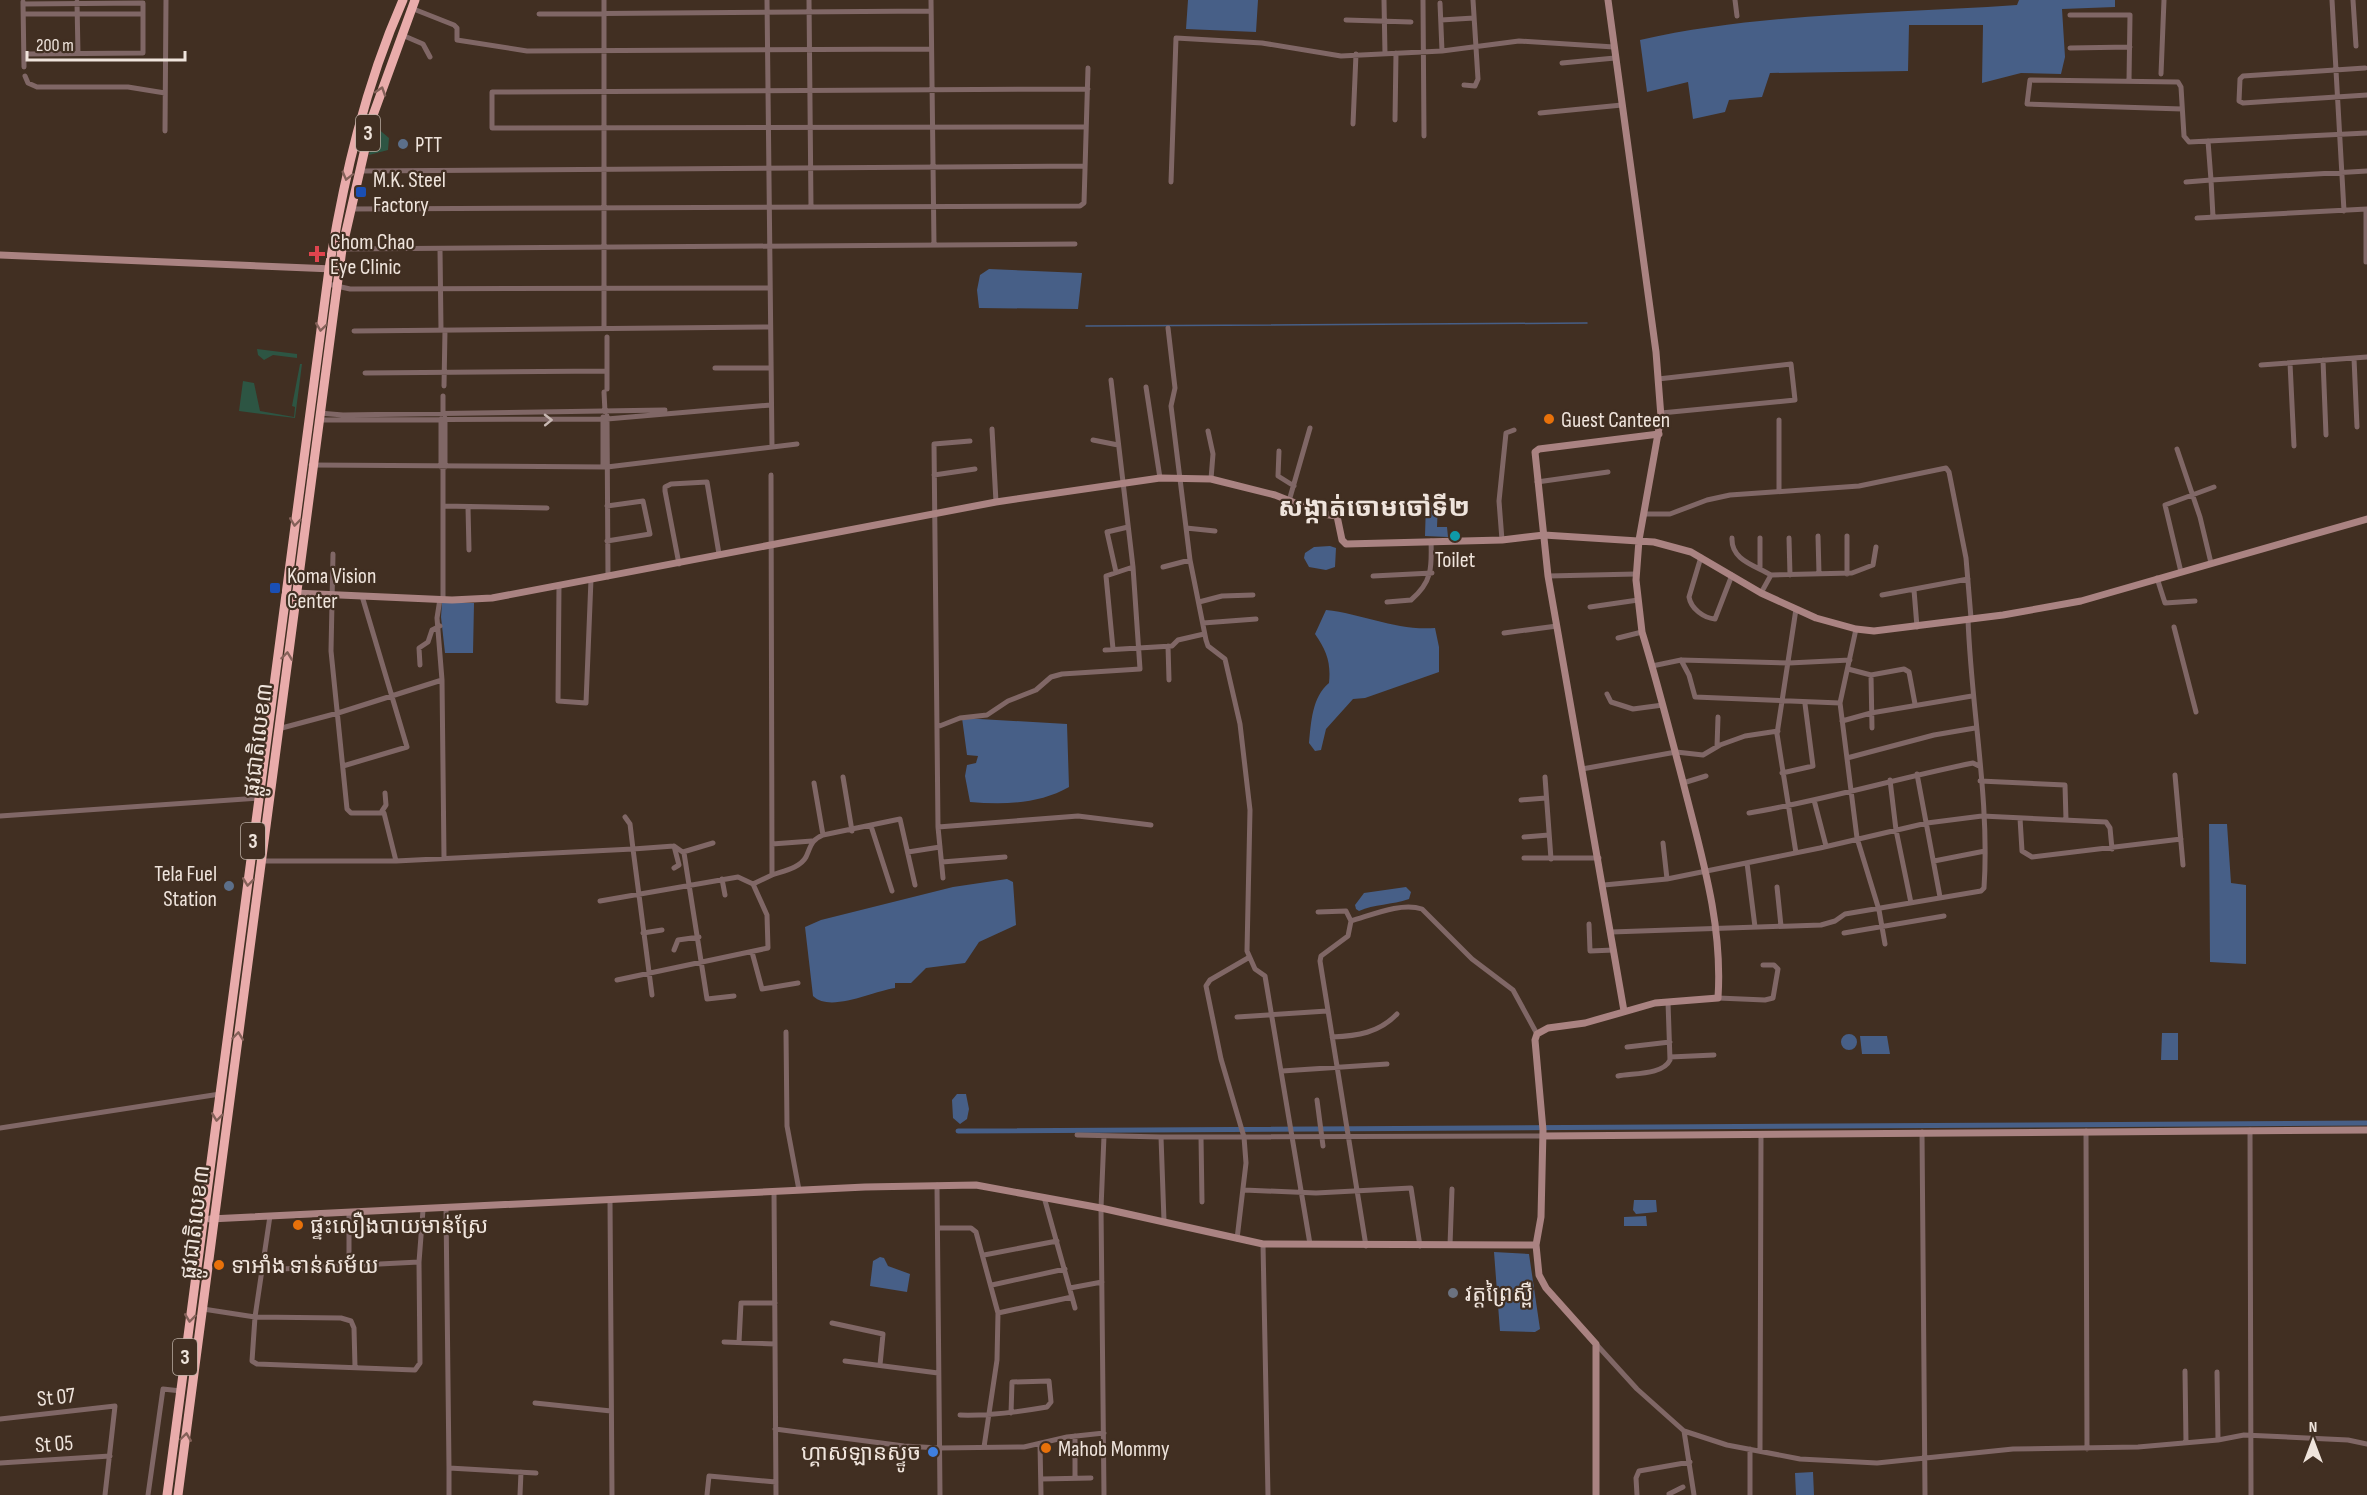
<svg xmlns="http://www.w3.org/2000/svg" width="2367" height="1495" viewBox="0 0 2367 1495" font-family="'Sofia Sans Condensed','Noto Sans Khmer',sans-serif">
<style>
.green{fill:#2d5543}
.water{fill:#475f87}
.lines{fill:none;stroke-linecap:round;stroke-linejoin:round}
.stream{stroke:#475f87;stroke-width:1.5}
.canal{stroke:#475f87;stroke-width:5}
.street{stroke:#806766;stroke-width:5}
.secondary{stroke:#aa8382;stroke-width:7}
.highway{stroke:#e9acab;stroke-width:9}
.oneway{stroke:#846159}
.oneway2{stroke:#c8b8b3}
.service-dot{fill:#5c6f8a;stroke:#412f22;stroke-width:2}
.transit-dot{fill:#1a4fb4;stroke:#412f22;stroke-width:2}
.health-dot{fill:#e0444e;stroke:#412f22;stroke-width:2}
.food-dot{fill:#e8710a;stroke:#412f22;stroke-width:2}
.culture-dot{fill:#0f9aa8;stroke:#412f22;stroke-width:2}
.worship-dot{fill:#6b7280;stroke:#412f22;stroke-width:2}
.shop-dot{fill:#3f7fe0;stroke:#412f22;stroke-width:2}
.labels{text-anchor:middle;stroke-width:4.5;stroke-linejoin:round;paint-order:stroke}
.shield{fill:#412f22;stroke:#bbaea4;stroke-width:1.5}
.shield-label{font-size:21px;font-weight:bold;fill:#efe4dc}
.poi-label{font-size:22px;fill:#efe4dc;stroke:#412f22;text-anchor:start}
.street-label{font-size:22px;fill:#efe4dc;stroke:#412f22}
.quarter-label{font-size:26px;font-weight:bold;fill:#efe4dc;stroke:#412f22}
</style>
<rect width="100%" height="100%" fill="#412f22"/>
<!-- green -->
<path class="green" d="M376 127 389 138 388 150 369 155Z
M257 349 297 354V358L273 355 264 360 258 355Z
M300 364H302L295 418 239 411 243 381 254 383 260 411 294 417 295 407 292 406Z"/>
<!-- water -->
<path class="water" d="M1188 0H1258L1256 32 1186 29Z
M2019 0H2115V7L2062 9 2065 57 2061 74 2021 73 1982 83 1983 25H1909L1908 71 1770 73 1762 97 1729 100 1725 112 1693 119 1688 82 1647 92 1640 40C1763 12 1892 14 2017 5Z
M989 269 1082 273 1078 309 979 308 977 290 980 275Z
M1426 503H1438L1437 527H1447L1448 537 1425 536Z
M1330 546 1336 548 1335 567 1326 570 1309 567 1304 558 1305 553 1314 547Z
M442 603H474L473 653H445L441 617Z
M1326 610C1364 614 1396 631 1435 628L1439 647V672L1365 698 1353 699 1326 729 1321 750 1315 751 1309 743C1311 723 1312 697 1329 683 1331 663 1327 651 1315 634Z
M962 718 1067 724 1069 787C1039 804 1004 805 970 802L965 776 967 765 976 763 978 756 967 755Z
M2209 824H2227L2231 883 2246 885V964L2210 962Z
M1007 879 1013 882 1016 925 979 942 965 963 926 968 911 983H895V988C873 991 830 1013 813 996L805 927 821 920 953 887Z
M1406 887 1411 892 1409 899C1392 905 1374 904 1359 911L1356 909 1355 905 1364 893Z
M2162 1033H2178V1060H2161Z
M1841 1042a8 8 0 1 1 16 0a8 8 0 1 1-16 0Z
M1860 1036H1887L1890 1054H1862Z
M957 1094H966L969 1109 967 1119 960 1124 953 1118 952 1100Z
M1634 1200H1656L1657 1212 1636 1214 1633 1210Z
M1646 1216 1647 1226H1624V1217Z
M1494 1252 1529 1254 1540 1329 1535 1332 1500 1331Z
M880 1257 884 1258 888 1266 910 1274 907 1292 870 1286 873 1261Z
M1813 1472 1814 1495H1796L1795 1473Z"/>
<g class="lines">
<!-- stream -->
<path class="stream" d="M1086 326 1587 323"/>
<!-- canal -->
<path class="canal" d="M958 1131 2367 1123"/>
<!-- street -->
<path class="street" d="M604 0V328
M767 0 772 447
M809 0 811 207
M931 0 934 245
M1384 0 1385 54
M1423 0 1424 136
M1735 0 1737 16
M2332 0 2344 211
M2353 0 2356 46
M23 2 24 67
M77 2 78 54
M1440 3 1442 51
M23 4 143 3V53L24 54
M411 8 454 25 457 28V40L527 51 931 49
M24 14H143
M539 14 931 11
M2070 15H2130L2129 81
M1346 20 1411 22
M1441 20 1474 18
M402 35 423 44 430 57
M2070 48 2130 47
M1562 63 1615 58
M2365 68 2243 76 2240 79 2239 101 2243 103 2367 95
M2161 74 2164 0
M25 76 28 83 37 87H128L165 93
M1464 85 1475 86 1478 79 1473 0
M2182 109 2027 104 2030 80 2178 82 2181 87 2184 136 2189 142 2367 133
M1540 113 1622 105
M1395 120 1396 53
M1353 124 1356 54
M1086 127 492 128V92L1088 89
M165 131 166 0
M360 171 1085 166
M1171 182 1176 38 1262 43 1341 56 1442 51 1519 41 1614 47
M2186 182 2211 180 2208 141
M351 209 1080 206 1084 203 1088 68
M2366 210V262
M2213 217 2211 180 2367 171
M2197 218 2367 209
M342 249 1075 244
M440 249 441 330
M328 284 350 289 769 288
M1168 328 1175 388 1171 406 1190 560 1206 640 1208 646 1225 659 1240 724 1250 810 1247 951 1255 969 1265 976 1310 1244
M354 331 770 327
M2354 358 2357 427
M2323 360 2326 435
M2290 363 2294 446
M2261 365 2367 357
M715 368H770
M365 373 607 371
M1658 379 1791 364 1795 400 1661 413
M1111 380 1133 567 1106 576 1113 649
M444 386 445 330
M1146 387 1160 478
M607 389V337
M604 392 605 412
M443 396V414
M319 413 343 415 665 410
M607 416 608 577
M603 417V467
M445 418V467
M441 419V467
M318 420 607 419 771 405
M992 429 996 502
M1208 431 1213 454 1211 479
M1093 440 1118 445
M2177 449 2200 517 2211 563
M1279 451 1278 476 1294 486
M311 465 607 467 797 444
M934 475 975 469
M1537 482 1608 472
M1779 491V420
M1289 501 1310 428
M443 506 547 508
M607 506 643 501 650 534 607 541
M468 507 469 550
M1644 514H1670L1707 500 1730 495 1859 486 1946 468 1949 472 1966 558 1971 618
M1186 528 1215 531
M1818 536 1819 574
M1847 536V574
M1732 538C1731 560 1754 565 1771 575
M1789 538 1790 575
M1502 540 1499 501 1506 433 1514 430
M333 554 331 651 347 809 351 813H384L396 861
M1701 557 1689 597C1691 609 1704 618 1715 619L1732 575
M679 564 665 491V487L671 484 707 482 719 554
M1163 567 1190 560
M1760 569V538
M1116 572 1107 532 1128 527
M2181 572 2165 505 2214 487
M1373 576 1432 573
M1548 576 1636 574
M2157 578 2165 603 2195 601
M559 585 558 701 586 703 591 579
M1914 590 1917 627
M1761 593 1771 575 1852 573 1873 565 1876 547
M1882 595 1968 579
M443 599V467
M1199 602 1222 596 1253 595
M1387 602 1411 600C1432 582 1432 568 1431 541
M1590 607 1638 600
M1203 623 1256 619
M2174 627 2196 712
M1856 629 1840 703 1857 838 1879 910 1885 944
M1504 633 1557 626
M1618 638 1642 632
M1168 646 1169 680
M1105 650 1172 646 1178 640 1204 634
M1681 660 1689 675 1695 697 1840 703
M420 665 419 648 428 642 432 630 440 626
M1652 666 1681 660 1789 663 1850 660
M1848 669 1871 675 1904 669 1909 672 1915 704
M1871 675 1872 728
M442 680 444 857
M1607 694 1611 702 1633 709 1663 705
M1842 721 1871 713 1972 696
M937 727 960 718 987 715 1008 701 1036 690 1051 677 1062 674 1140 669 1133 567
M278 729 338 713 442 680 437 618 440 599
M1717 747 1718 717
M1847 758 1934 735 1975 728
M343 766 407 747 362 596
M1582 769 1676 752 1703 755 1720 745 1745 736 1778 731
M1782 773 1813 766 1805 704
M1917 774 1940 897
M2175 775 2183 865
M843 777 852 831
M1545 777 1551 859
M1890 780 1896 830 1911 903
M1980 781 2065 785 2066 820
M814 783 823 835
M1683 783 1706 776
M1521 800 1546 798
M1814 800 1826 846
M382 811 386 805 385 793
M1749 813C1825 800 1898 778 1973 763L1979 766
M0 816 259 798
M625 817 630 824 633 849 674 846 684 853 707 999 734 996
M2020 818 2022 851 2032 857 2181 839
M871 826 892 891
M938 827 1078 816 1151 825
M1524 837 1549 835
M1663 843 1667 879
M772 844 812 841
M674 846 679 865 674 868
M683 852 713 843
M908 852 940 847
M1796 853 1777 734 1796 609
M1524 858H1599
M261 861H396L633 849 652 995
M1934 861 1985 851
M942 862 1005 857
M1747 863 1755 927
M772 875C783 871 800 868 806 857 811 846 811 840 823 835L900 819 915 885
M943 878 938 827 934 444 970 441
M722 879 725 895
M753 884 772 875 771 475
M1604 885 1667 879 1820 848 1927 823 1982 816 2106 822 2110 828 2112 849
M1777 887 1781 926
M600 901 738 877 753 884 767 915 768 948 617 980
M1318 912 1346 911 1351 921 1348 936 1321 956 1320 961 1366 1246
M1351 921C1372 915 1401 902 1422 909L1472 959 1513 990 1537 1034
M1589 924 1590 951 1614 950
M1611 932 1821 925 1835 921 1845 914 1981 891 1984 888C1990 800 1971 707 1968 619
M643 933 662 930
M1844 933 1944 916
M674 950 678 940 699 937
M752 952 762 989 798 983
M1718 998 1765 1000 1773 998 1778 969 1774 965H1763
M1237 1017 1327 1011
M786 1032 787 1126 799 1190
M1332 1037C1357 1036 1379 1033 1397 1014
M1627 1047 1670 1042
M1670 1057 1714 1055
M1282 1071 1387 1064
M1618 1076C1633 1073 1663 1075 1670 1060L1668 1002
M1317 1100 1323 1146
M0 1128 220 1094
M2250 1130 2251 1495
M2086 1131 2087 1449
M1922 1132 1925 1495
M1077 1135 1161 1137
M1201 1137 1202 1202
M937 1185 940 1495
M1244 1190 1316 1193 1411 1188 1420 1246
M774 1191 776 1495
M610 1200 612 1495
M446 1208 449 1468
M349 1214V1265
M270 1216 255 1317 252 1361 257 1364 415 1370 420 1363 419 1262 423 1210
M1164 1221 1161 1137 1543 1136
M938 1228H971L976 1232 998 1313 1072 1297 1044 1197
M1237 1239 1246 1163 1244 1137 1221 1059 1206 986 1210 980 1248 958
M1263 1244 1268 1495
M1450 1245 1452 1189
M984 1255 1057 1241
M262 1270 419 1262
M992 1285 1065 1269
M1070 1288 1102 1282
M1072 1297 1075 1308
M203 1309 255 1317 341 1318 351 1321 354 1328 355 1367
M832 1323 883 1334 880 1365
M724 1342 775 1344
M739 1342 741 1303H775
M1596 1344 1637 1389 1684 1431 1727 1445 1800 1459 1877 1463 2013 1449 2138 1447 2218 1440 2244 1435 2348 1440 2367 1444
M845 1361 938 1373
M2185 1371 2186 1443
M2217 1372 2218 1440
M535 1403 611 1411
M960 1415C990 1416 1018 1412 1047 1407L1051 1402 1049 1381 1012 1382 1011 1413
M0 1419 115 1406 105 1495
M775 1429 904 1446 939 1448 1024 1447 1067 1437 1104 1433
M1684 1431 1694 1495
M1075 1436V1478
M1040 1444 1041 1495
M984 1447 997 1360 998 1313
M1760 1451 1761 1134
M0 1463 110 1456
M1041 1479 1091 1478
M1669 1494 1683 1487
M148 1495 163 1389 181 1391
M449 1495V1468L536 1473
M520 1495 521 1472
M707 1495 709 1476 776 1482
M1104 1495 1101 1208 1104 1136
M1637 1495 1636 1478 1639 1471 1690 1462
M1750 1495V1449"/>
<!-- secondary -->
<path class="secondary" d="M0 255 333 269
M295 593 452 600 492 598 996 502 1160 478 1211 479 1275 495 1323 514 1337 516 1342 540 1346 544 1502 540 1544 535 1654 542 1691 552 1761 593 1816 618 1856 629 1874 631 2003 615 2081 601 2367 519
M1624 1011 1548 576 1535 452 1539 449 1659 434
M1543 1136 2367 1130
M210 1219 865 1187 976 1185 1101 1208 1263 1244 1536 1245
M1596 1495V1344L1546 1288 1539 1275 1536 1245 1541 1217 1543 1130 1535 1040 1537 1034 1548 1028 1585 1023 1655 1003 1718 998C1723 923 1701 854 1683 782 1670 732 1657 681 1642 632L1636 580 1639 540 1661 417 1656 352 1608 0"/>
<!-- highway -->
<path class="highway" d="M167 1495 329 269C344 177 365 86 403 0
M178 1495 342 249 372 118 415 0"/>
</g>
<!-- one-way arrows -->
<defs><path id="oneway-chevron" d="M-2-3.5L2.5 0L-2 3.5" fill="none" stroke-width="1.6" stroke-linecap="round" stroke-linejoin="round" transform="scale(1.5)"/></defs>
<g class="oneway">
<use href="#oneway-chevron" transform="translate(381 91) rotate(-72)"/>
<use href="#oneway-chevron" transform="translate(347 176) rotate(104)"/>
<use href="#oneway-chevron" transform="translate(321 327) rotate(98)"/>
<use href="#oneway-chevron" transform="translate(295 522) rotate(97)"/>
<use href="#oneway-chevron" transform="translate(287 656) rotate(-83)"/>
<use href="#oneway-chevron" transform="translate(248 882) rotate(97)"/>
<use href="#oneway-chevron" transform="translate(238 1036) rotate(-83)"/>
<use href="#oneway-chevron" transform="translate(217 1117) rotate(97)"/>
<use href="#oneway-chevron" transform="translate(190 1318) rotate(97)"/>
<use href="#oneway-chevron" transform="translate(186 1437) rotate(-82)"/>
</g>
<use class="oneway2" href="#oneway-chevron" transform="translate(548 420) rotate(-1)"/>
<!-- markers -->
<g class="service-dot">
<circle cx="403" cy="144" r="6"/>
<circle cx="229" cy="886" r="6"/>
</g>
<g class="transit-dot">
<rect x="355" y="186" width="12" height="12" rx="3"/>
<rect x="269" y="582" width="12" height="12" rx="3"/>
</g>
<path class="health-dot" d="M314 245h6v6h6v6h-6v6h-6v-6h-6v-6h6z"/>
<g class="food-dot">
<circle cx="1549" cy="419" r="6"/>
<circle cx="298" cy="1225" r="6"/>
<circle cx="219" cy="1265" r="6"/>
<circle cx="1046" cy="1448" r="6"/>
</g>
<circle class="culture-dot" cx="1455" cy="536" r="6"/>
<circle class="worship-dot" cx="1453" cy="1293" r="6"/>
<circle class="shop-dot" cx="933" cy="1452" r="6"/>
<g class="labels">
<!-- shield labels -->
<g class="shield">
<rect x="356" y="115" width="24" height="36" rx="4.5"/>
<rect x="241" y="823" width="24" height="36" rx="4.5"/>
<rect x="173" y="1339" width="24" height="36" rx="4.5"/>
</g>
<g class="shield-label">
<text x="368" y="140">3</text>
<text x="253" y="848">3</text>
<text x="185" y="1364">3</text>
</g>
<!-- poi labels -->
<g class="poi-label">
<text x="415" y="152">PTT</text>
<text x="373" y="187">M.K. Steel<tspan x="373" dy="25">Factory</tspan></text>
<text x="330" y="249">Chom Chao<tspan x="330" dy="25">Eye Clinic</tspan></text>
<text x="1561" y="427">Guest Canteen</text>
<text x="1455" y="567" text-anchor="middle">Toilet</text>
<text x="287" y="583">Koma Vision<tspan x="287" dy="25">Center</tspan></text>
<text x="217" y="881" text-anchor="end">Tela Fuel<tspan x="217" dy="25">Station</tspan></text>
<text x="310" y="1233">ផ្ទះលឿងបាយមាន់ស្រែ</text>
<text x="231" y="1273">ទាអាំង ទាន់សម័យ</text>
<text x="1465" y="1301">វត្តព្រៃស្ពឺ</text>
<text x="1058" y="1456">Mahob Mommy</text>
<text x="921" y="1460" text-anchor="end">ហ្គាសឡានស្ទូច</text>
</g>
<!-- street labels -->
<g class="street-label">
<text transform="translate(257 740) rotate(-83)" y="8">ផ្លូវជាតិលេខ៣</text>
<text transform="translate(194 1222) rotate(-83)" y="8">ផ្លូវជាតិលេខ៣</text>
<text transform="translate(56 1396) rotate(-6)" y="8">St 07</text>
<text transform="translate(54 1443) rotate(-4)" y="8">St 05</text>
</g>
<!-- quarter labels -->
<g class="quarter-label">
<text x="1374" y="516">សង្កាត់ចោមចៅទី២</text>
</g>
</g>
<!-- north arrow -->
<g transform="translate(2313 1441)" stroke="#412f22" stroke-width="4.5" paint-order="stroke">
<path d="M0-4.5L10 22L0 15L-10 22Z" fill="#efe4dc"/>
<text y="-9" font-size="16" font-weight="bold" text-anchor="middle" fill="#efe4dc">N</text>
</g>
<!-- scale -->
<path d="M27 51v9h158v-9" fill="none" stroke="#efe4dc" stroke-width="3"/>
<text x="36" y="51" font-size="18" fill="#efe4dc" stroke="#412f22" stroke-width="4.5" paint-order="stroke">200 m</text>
</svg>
